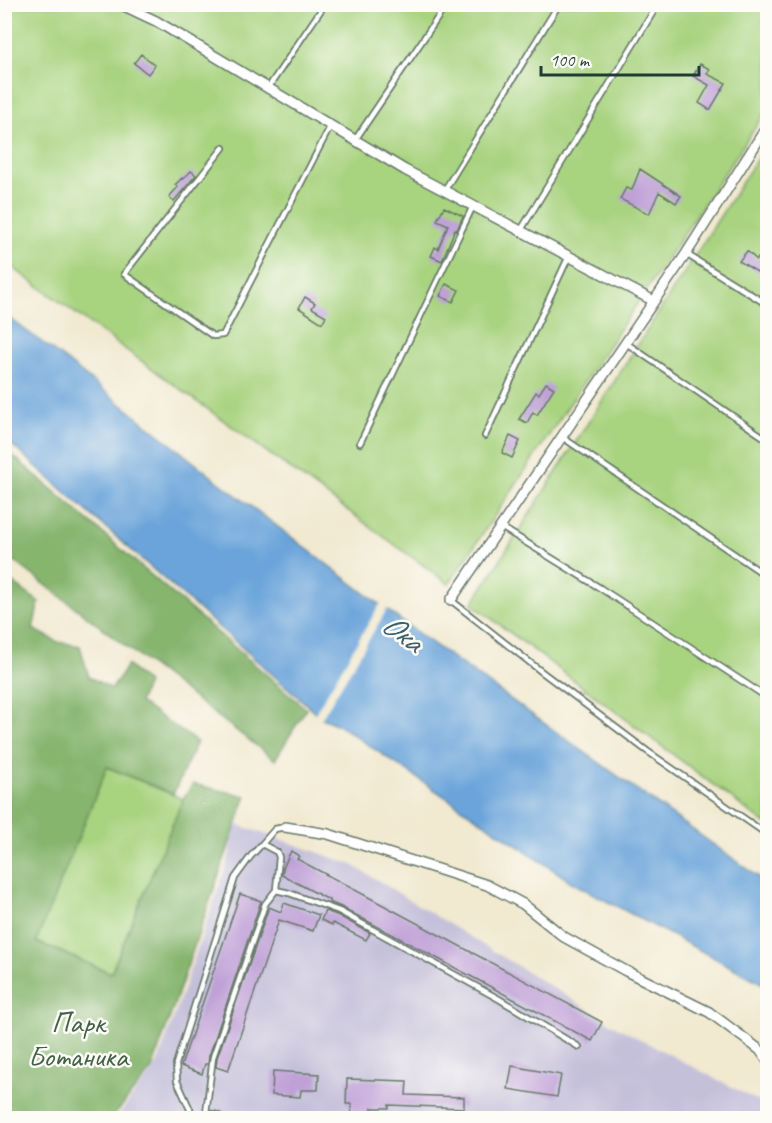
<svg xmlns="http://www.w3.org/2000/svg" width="772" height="1123" viewBox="0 0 772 1123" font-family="Caveat,sans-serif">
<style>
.industrial{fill:#c5c0da}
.green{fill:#a8d37f;stroke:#64885a;stroke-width:1.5}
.forest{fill:#86b56e;stroke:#527951;stroke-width:1.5}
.water{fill:#6ba4da;stroke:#457087;stroke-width:1.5}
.pier{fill:#f1e9d0}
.building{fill:#bfa0d7}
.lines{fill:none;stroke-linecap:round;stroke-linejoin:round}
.lane-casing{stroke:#68796b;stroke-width:8}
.street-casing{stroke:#68796b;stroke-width:12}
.lane{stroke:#fff;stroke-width:4.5}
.street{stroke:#fff;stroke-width:9}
.labels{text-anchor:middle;stroke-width:5;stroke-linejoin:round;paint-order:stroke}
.park-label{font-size:30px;fill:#416247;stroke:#fdfcf7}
.water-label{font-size:32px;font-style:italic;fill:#3a616e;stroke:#fdfcf7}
</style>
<rect width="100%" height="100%" fill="#fdfcf7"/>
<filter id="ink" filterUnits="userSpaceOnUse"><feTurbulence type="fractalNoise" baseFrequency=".0167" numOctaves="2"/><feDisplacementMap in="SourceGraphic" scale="12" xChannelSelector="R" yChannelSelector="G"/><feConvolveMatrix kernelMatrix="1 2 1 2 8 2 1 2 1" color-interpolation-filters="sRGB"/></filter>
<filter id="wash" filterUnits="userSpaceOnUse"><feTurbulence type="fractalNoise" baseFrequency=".008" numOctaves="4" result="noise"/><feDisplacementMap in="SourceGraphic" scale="24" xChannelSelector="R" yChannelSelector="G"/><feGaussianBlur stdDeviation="1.35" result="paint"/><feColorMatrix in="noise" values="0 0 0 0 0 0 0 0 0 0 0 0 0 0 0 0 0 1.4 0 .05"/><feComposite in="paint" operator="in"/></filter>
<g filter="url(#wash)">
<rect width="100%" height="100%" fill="#f1e9d0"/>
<!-- industrial -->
<path class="industrial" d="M236 824 351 864 617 1027 768 1106 767 1118H116L157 1065 228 861Z"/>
<!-- green -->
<path class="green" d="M5 5H763L768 46 767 110 449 584 5 262Z
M767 143V825L472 604Z
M107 767 183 799 111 973 35 941Z"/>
<!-- forest -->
<path class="forest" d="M4 448 306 709 275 760 5 554Z
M5 577 39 602 33 629 58 642 80 646 89 677 112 689 127 665 148 684 139 702 197 742 173 794 107 767 36 942 111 973 183 799 193 784 246 796 152 1069 112 1118H5Z"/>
<!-- water -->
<path class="water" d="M4 314 63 358 215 479 407 625 767 883V986L573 883 340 726 322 718 5 439Z"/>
<!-- pier -->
<path class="pier" d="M382 601 389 606 320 721 314 715Z"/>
<g id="blocks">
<!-- building -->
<path class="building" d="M141 54 155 65 148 74 134 63Z
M700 64 710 69 707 74 726 83 710 110 699 103 709 85 693 76Z
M640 169 681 196 676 203 659 192 649 214 620 199 626 188 632 190Z
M191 171 196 175 174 201 169 197 178 187 175 185 182 178 183 179Z
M444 207 463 216 457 230 455 229 442 261 431 256 435 247 438 249 448 225 437 220Z
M747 251 757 260 758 258 768 262 762 275 739 261Z
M446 284 459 290 453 302 440 296Z
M305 297 315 303 312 308 326 316 322 323 299 308Z
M546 383 554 388 537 415 533 412 527 423 519 419 536 392 539 394Z
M510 436 520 441 512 458 502 453Z
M291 851 299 856 297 859 602 1022 592 1041 341 907 329 902V900L282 875 283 868Z
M240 894 261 901 209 1056 208 1064H205L202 1074 181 1066Z
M284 903 319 915 313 931 279 920 228 1071 216 1067 217 1058 269 907 281 912Z
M325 911 337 915 370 933 366 940 333 923 332 925 321 920Z
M512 1066 561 1075 557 1097 508 1089Z
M273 1071 319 1074 318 1090H301L300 1097 272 1095Z
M347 1079 407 1081 406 1095 464 1097V1108L389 1105V1108H372L371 1119H351L352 1104H346Z"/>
</g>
</g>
<g filter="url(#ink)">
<use href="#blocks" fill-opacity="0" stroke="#68796b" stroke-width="1.5"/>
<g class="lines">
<defs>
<path id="lane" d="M4 12 11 4
M268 88 325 4
M355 140 447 4
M223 148 124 274 213 336 223 335 331 125
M444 191 559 4
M521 230 658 4
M686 254 768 305
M626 343 768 440
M485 436 569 256
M562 437 768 577
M360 443 473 206
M501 527 600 588 768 698
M452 601 542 672 647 751 768 835
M262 844 275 829 285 827
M206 1113 213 1057 265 904 276 890
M194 1118 177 1081 176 1064 235 878 251 856 262 844 277 852 279 857 276 890 289 893 339 911 499 999 579 1047
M196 1118C205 1114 213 1111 222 1118"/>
<path id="street" d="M120 4 156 21 405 170 654 301
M451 600 686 254 768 125
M285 827 328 834 487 885 523 904 564 937 626 971 709 1012 760 1050 768 1061"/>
</defs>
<!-- lane casing -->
<use href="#lane" class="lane-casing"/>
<!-- street casing -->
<use href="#street" class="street-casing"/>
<!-- lane -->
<use href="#lane" class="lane"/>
<!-- street -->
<use href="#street" class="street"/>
</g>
</g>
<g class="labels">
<!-- park labels -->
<g class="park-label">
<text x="78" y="1032">Парк<tspan x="78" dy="34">Ботаника</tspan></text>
</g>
<!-- water labels -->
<g class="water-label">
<text transform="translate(403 632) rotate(37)" y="11">Ока</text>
</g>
</g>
<!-- margin -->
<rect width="772" height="1123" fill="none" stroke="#fdfcf7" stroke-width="24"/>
<!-- scale -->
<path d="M541 66v9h158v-9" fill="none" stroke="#1f3d34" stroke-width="3"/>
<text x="550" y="66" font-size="18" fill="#1f3d34" stroke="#fdfcf7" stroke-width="4.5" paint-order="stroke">100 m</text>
</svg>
